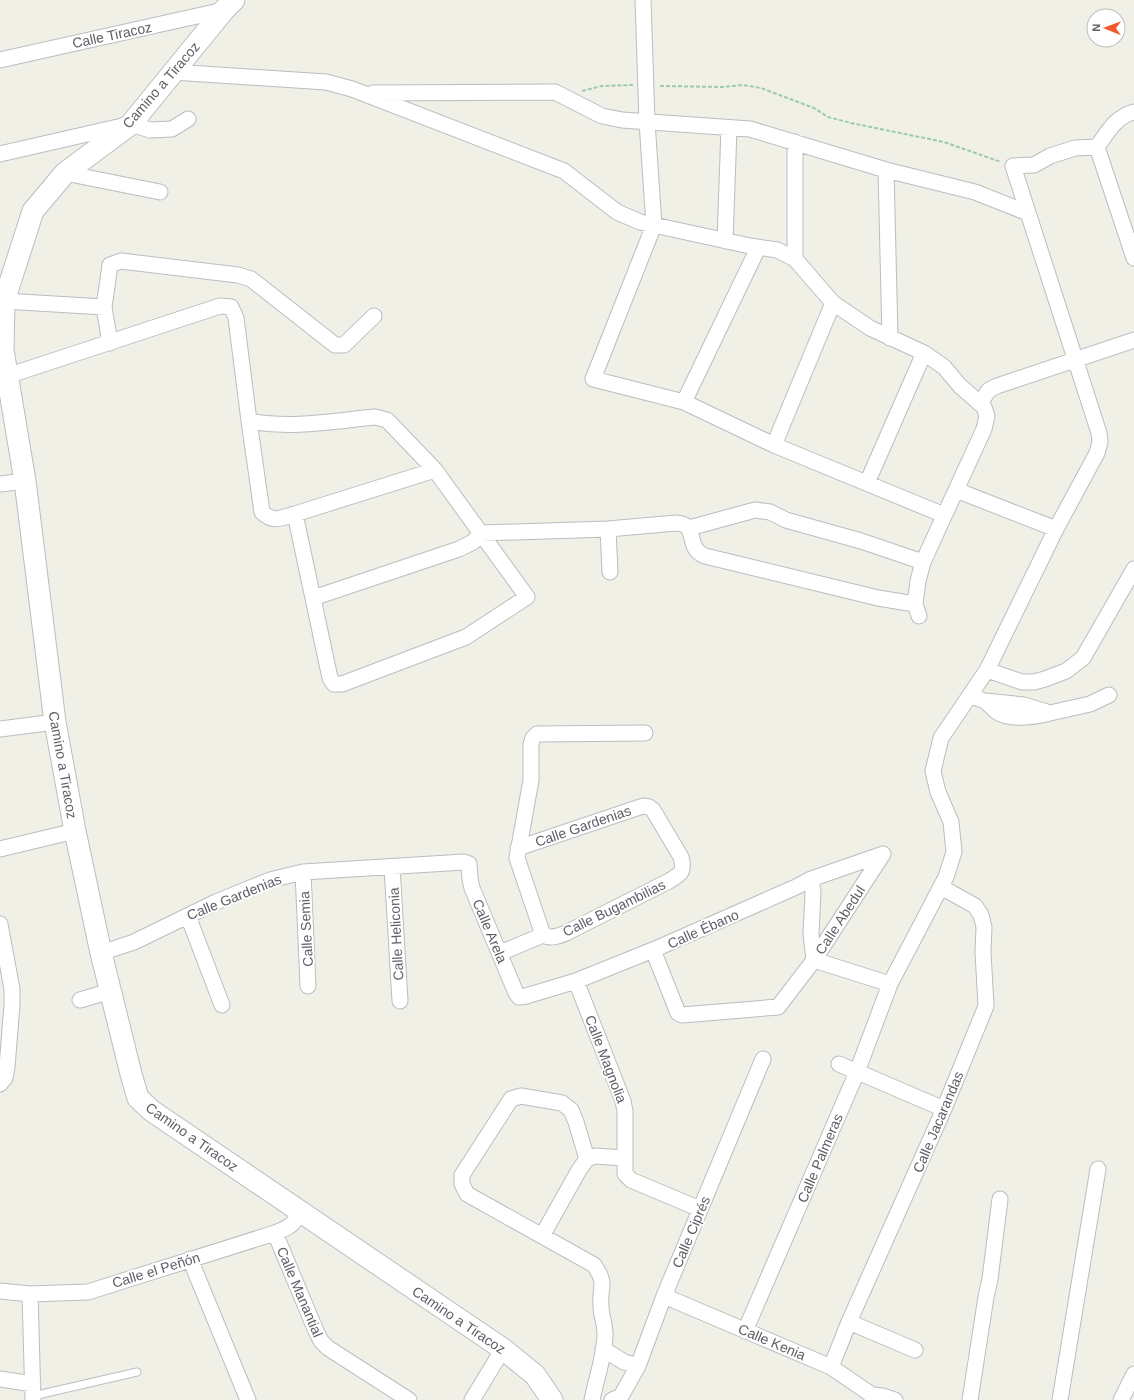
<svg xmlns="http://www.w3.org/2000/svg" width="1134" height="1400" viewBox="0 0 1134 1400" font-family="Arial,sans-serif">
<style>
.lines{fill:none;stroke-linecap:round;stroke-linejoin:round}
.lane-casing{stroke:#babdc2;stroke-width:9}
.street-casing{stroke:#babdc2;stroke-width:17}
.secondary-casing{stroke:#bbbdc4;stroke-width:23}
.path{stroke:#9acaaf;stroke-width:2;stroke-dasharray:4 2;stroke-linecap:butt}
.lane{stroke:#fff;stroke-width:7}
.street{stroke:#fff;stroke-width:15}
.secondary{stroke:#fff;stroke-width:21}
.labels{text-anchor:middle;stroke-width:4;stroke-linejoin:round;paint-order:stroke}
.street-label{font-size:14px;fill:#5d6067;stroke:#fff}
</style>
<rect width="100%" height="100%" fill="#f0f0e6"/>
<g class="lines">
<defs>
<path id="lane" d="M33 1396 137 1372"/>
<path id="street" d="M643 0 647 122 654 225 593 379 684 402 774 445 944 515
M0 60 224 10
M173 72 326 82 352 89 564 171 617 212 640 222 750 246 777 250 795 259 833 303 870 328 924 353 944 367 960 386 984 407 987 416 984 429 923 562 918 581 915 604 919 616
M373 93 555 92 602 116 622 120 750 129 886 170 890 338
M1134 112C1116 116 1107 133 1097 147L1134 258
M795 142V259
M0 154 131 124 150 130 172 129 188 119
M886 170 975 192 1028 213
M65 173 160 192
M725 241 729 128
M4 301 104 307
M110 343 104 307 110 265 121 261 238 275 251 279 335 345H344L374 316
M7 376 220 306 231 307 236 318 249 421 262 512C273 523 281 518 295 514L435 470
M684 402 758 248
M980 403 989 390 997 386 1134 340
M249 421C291 429 333 421 375 417L387 420 435 470 527 597 466 637 342 684H334L330 678 295 514
M774 445 833 303
M867 483 924 353
M0 484 25 481
M956 490 1056 529
M689 528 755 510 770 512 786 520 861 541 923 562
M608 529 610 572
M313 598 459 549 473 542 481 533 608 529 676 523C700 524 684 548 705 556L878 598 915 604
M987 670 1022 682H1034L1045 679 1066 671 1083 658 1134 569
M970 696 985 701 1024 705 1050 713 1090 704 1109 695
M985 701C989 704 993 709 997 712 1009 720 1033 717 1047 714
M0 729 55 722
M0 849 75 831
M392 867 400 1001
M303 872 308 986
M811 879 813 892 811 934 814 960
M188 916 222 1005
M0 924 12 989V1005L7 1067 5 1078 0 1084
M543 935 517 858 531 780V744L533 738 537 734 645 733
M653 950 678 1013 682 1015 778 1007 814 960 883 854
M101 953 134 942 216 902 270 880 303 872 464 862 469 864 470 879 472 888 516 993 519 997 526 996 576 981 653 950 796 887 811 879 883 854
M500 953 543 935C551 939 558 936 566 933L669 881C681 874 685 872 681 857L653 810 649 807 643 806 518 848
M814 960 890 984
M576 981 623 1101 625 1111V1174L631 1180 700 1209
M80 1000 111 991
M839 1064 944 1109
M587 1159 576 1122 571 1110 562 1103 521 1096 511 1099 462 1175V1184L467 1194 594 1265C608 1285 599 1286 601 1306 601 1315 605 1324 605 1334 605 1355 596 1379 592 1400
M275 1233 316 1331 321 1341 328 1348 409 1400
M542 1236 579 1170 587 1159 595 1156 624 1158
M190 1259 248 1400
M0 1291 30 1294 88 1292 275 1233C288 1228 294 1225 300 1212
M30 1294 33 1400
M664 1296 831 1367 872 1395V1400
M849 1322 915 1350
M745 1331 857 1072 890 984 946 877 954 852 951 822 938 792 933 771 941 738 987 670 1056 529 1097 453 1100 442 1099 433 1013 166 1034 165 1050 156 1075 148 1097 147
M603 1349 624 1362 638 1366
M831 1367 849 1322 944 1109 986 1006 983 952 984 927 981 915 975 906 941 887
M0 1379 33 1384
M872 1395 883 1396 895 1400
M472 1400 503 1349
M612 1400 621 1396 638 1366 664 1296 763 1059
M970 1400 986 1297 990 1279 1000 1199
M1060 1400 1098 1169
M1121 1400 1134 1374"/>
<path id="secondary" d="M234 0 224 10 131 124 65 173 33 211 4 301 3 350 25 481 55 722 75 831 101 953 131 1074 138 1098 152 1111 503 1349 535 1375 552 1400"/>
</defs>
<!-- lane casing -->
<use href="#lane" class="lane-casing"/>
<!-- street casing -->
<use href="#street" class="street-casing"/>
<!-- secondary casing -->
<use href="#secondary" class="secondary-casing"/>
<!-- path -->
<path class="path" d="M660 86 722 87 743 85 761 88 814 108 828 117 851 123 944 142 1001 162
M582 91 602 86 633 85"/>
<!-- lane -->
<use href="#lane" class="lane"/>
<!-- street -->
<use href="#street" class="street"/>
<!-- secondary -->
<use href="#secondary" class="secondary"/>
</g>
<g class="labels">
<!-- street labels -->
<g class="street-label">
<text transform="translate(112 35) rotate(-12)" y="5">Calle Tiracoz</text>
<text transform="translate(161 85) rotate(-49)" y="5">Camino a Tiracoz</text>
<text transform="translate(63 765) rotate(80)" y="5">Camino a Tiracoz</text>
<text transform="translate(583 826) rotate(-19)" y="5">Calle Gardenias</text>
<text transform="translate(234 897) rotate(-22)" y="5">Calle Gardenias</text>
<text transform="translate(614 908) rotate(-26)" y="5">Calle Bugambilias</text>
<text transform="translate(840 920) rotate(-57)" y="5">Calle Abedul</text>
<text transform="translate(306 929) rotate(-93)" y="5">Calle Semia</text>
<text transform="translate(703 929) rotate(-24)" y="5">Calle Ébano</text>
<text transform="translate(490 931) rotate(67)" y="5">Calle Arela</text>
<text transform="translate(396 934) rotate(-93)" y="5">Calle Heliconia</text>
<text transform="translate(606 1059) rotate(69)" y="5">Calle Magnolia</text>
<text transform="translate(938 1122) rotate(-67)" y="5">Calle Jacarandas</text>
<text transform="translate(192 1137) rotate(35)" y="5">Camino a Tiracoz</text>
<text transform="translate(820 1158) rotate(-67)" y="5">Calle Palmeras</text>
<text transform="translate(691 1232) rotate(-67)" y="5">Calle Ciprés</text>
<text transform="translate(156 1270) rotate(-17)" y="5">Calle el Peñón</text>
<text transform="translate(300 1292) rotate(67)" y="5">Calle Manantial</text>
<text transform="translate(459 1320) rotate(34)" y="5">Camino a Tiracoz</text>
<text transform="translate(772 1342) rotate(23)" y="5">Calle Kenia</text>
</g>
</g>
<!-- north arrow -->
<g transform="translate(1106 28) rotate(271)"><circle r="19" fill="#ffffff" stroke="#bebfc2"/>
<path d="M0-3L7 15L0 10L-7 15Z" fill="#f1582c"/>
<text y="-6" font-size="11" font-weight="bold" text-anchor="middle" fill="#5d6067">N</text>
</g>
</svg>
